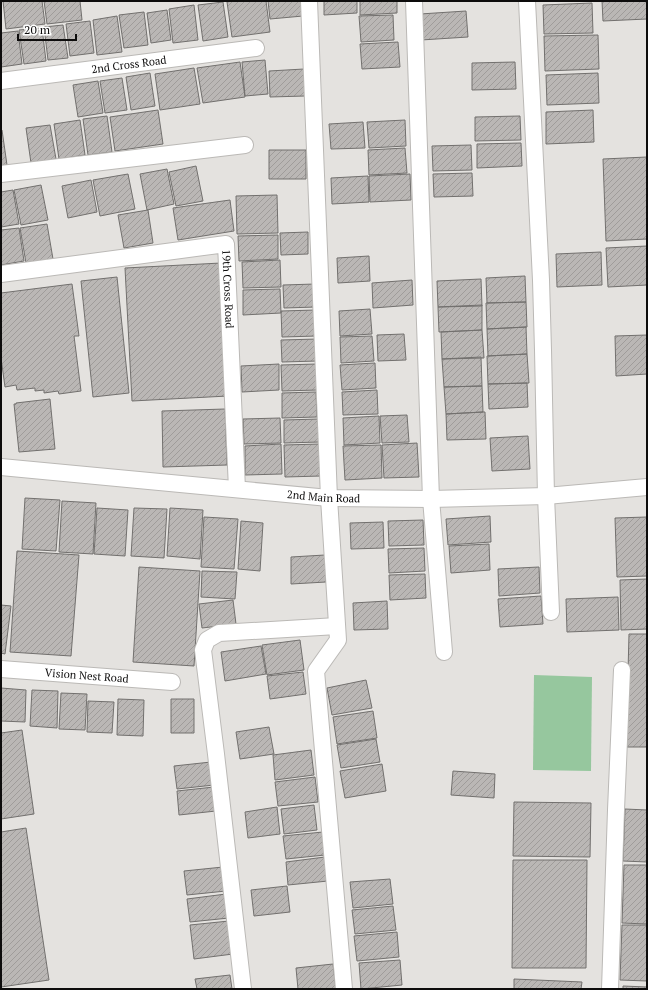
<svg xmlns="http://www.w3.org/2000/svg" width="648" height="990" viewBox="0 0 648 990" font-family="'PT Serif',serif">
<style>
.park{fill:#96c79e}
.building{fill:url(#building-hatch);stroke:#72706e}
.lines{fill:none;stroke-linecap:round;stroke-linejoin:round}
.minor-casing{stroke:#bbb9b6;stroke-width:18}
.minor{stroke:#fff;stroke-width:16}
.labels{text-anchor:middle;stroke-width:4;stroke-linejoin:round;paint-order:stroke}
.street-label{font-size:11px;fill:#0d0c0c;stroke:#fff}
</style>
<defs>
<pattern id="building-hatch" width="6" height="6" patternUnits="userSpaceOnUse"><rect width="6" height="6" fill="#bab7b5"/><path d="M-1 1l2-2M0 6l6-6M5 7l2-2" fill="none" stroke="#9f9c9a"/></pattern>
</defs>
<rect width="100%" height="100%" fill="#e4e2df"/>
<!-- park -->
<path class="park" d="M534 675 592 677 591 771 533 770Z"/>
<!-- building -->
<path class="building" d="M3 1H42L45 24 6 29Z
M44 1H80L82 20 47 24Z
M232 1H266L270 32 232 37 227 2Z
M268 1H302L303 16 270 19Z
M324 1H357V13L324 15Z
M360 1H397V13L360 15Z
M602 1H647V19L603 21Z
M223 2 228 37 203 41 198 5Z
M592 3 593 33 544 34 543 5Z
M194 5 198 40 173 43 169 9Z
M167 10 171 40 151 43 147 13Z
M466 11 468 37 421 40 420 14Z
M144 12 148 45 124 48 119 15Z
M393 15 394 40 361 42 359 16Z
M117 16 122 52 97 55 93 20Z
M90 21 94 53 70 56 66 24Z
M63 25 68 58 48 60 44 27Z
M42 28 46 61 24 64 19 30Z
M18 31 22 64 1 67V33Z
M598 35 599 69 545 71 544 36Z
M398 42 400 67 362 69 360 44Z
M265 60 268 94 245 96 242 62Z
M240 62 245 97 203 103 197 68Z
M515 62 516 89 472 90V63Z
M194 68 200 104 160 110 155 74Z
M304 69 305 96 270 97 269 71Z
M150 73 155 106 131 110 126 77Z
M598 73 599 103 547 105 546 75Z
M122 78 127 110 105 113 100 81Z
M98 81 103 113 78 117 73 85Z
M158 110 163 144 115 151 110 117Z
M593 110 594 142 546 144V112Z
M107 116 112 152 88 155 83 119Z
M520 116 521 140 475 141V117Z
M80 120 85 155 59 159 54 124Z
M405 120 406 146 369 148 367 122Z
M363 122 365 148 331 149 329 124Z
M50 125 56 159 31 163 26 128Z
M1 130H2L7 165 1 166Z
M521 143 522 166 477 168V144Z
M471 145 472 170 433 171 432 146Z
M405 148 407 173 369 175 368 150Z
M269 150H306V179H269Z
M647 157V239L606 241 603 159Z
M196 166 203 201 176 206 169 172Z
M167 169 174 204 147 210 140 174Z
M472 173 473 196 434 197 433 174Z
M128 174 135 209 100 216 93 180Z
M410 174 411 200 370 202 369 176Z
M368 176 369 202 332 204 331 178Z
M91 180 97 212 68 218 62 186Z
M41 185 48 220 21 225 14 190Z
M13 190 19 224 1 227V192Z
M277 195 278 233 237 234 236 196Z
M230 200 234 231 178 240 173 208Z
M148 210 153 243 124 248 118 215Z
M47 224 53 259 26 263 20 228Z
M19 228 24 261 1 265V230Z
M308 232V254L281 255 280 233Z
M278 235V259L239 261 238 236Z
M647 246V285L608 287 606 248Z
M601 252 602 285 557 287 556 254Z
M369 256 370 281 338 283 337 258Z
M280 260 281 287 243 288 242 262Z
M221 263 228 396 132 401 125 268Z
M525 276 526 302 487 303 486 278Z
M117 277 129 393 93 397 81 281Z
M481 279 482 306 438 307 437 281Z
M412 280 413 305 373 308 372 283Z
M72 284 79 336H74L81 391 59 394 58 391 44 393V390L35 391V388L17 390 16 385 5 387 1 358V293Z
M315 284 316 307 284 308 283 285Z
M280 289 281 313 243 315V290Z
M526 302 527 327 487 329 486 303Z
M482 305V330L439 332 438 307Z
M370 309 372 334 340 336 339 311Z
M316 310 317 336 282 337 281 311Z
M526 327 527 354 488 356 487 329Z
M482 330 484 358 442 359 441 332Z
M404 334 406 360 378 361 377 335Z
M647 335V374L616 376 615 336Z
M372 336 374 361 341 363 340 337Z
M318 339V361L282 362 281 340Z
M527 354 529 383 488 384 487 356Z
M481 357 482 386 444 387 442 359Z
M375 363 376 388 342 390 340 365Z
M279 364V390L242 392 241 366Z
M317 364 318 390 282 391 281 365Z
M527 383 528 407 489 409 488 384Z
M482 386 483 412 446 414 444 387Z
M377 390 378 414 343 415 342 392Z
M316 392 317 417 282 418V393Z
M50 399 55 449 19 452 14 404H16V403Z
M225 409 227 465 163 467 162 411Z
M483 412H485L486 439 447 440 446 414Z
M407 415 409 442 382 443 380 416Z
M379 416 380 443 344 445 343 418Z
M280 418 281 443 244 444 243 419Z
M319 419 320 442 284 443V420Z
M528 436 530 469 492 471 490 438Z
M417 443 419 477 384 478 382 445Z
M281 444 282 474 245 475V446Z
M320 444 321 476 285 477 284 445Z
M381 445 382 478 345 480 343 446Z
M25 498 60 500 56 551 22 549Z
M62 501 96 503 93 554 59 552Z
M97 508 128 510 125 556 94 554Z
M134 508 167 509 164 558 131 556Z
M170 508 203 510 200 559 167 556Z
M490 516 491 542 448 545 446 519Z
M204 517 238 519 234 569 201 567Z
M647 517V576L617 577 615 518Z
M423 520 424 545 389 546 388 521Z
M241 521 263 523 260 571 238 569Z
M383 522 384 548 351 549 350 523Z
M489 544 490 570 451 573 449 546Z
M424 548 425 571 389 573 388 549Z
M17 551 79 555 71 656 10 652Z
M325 555 326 582 291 584V557Z
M139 567 200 571 194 666 133 662Z
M539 567 540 593 499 596 498 569Z
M202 571 237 572 235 599 201 597Z
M425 574 426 598 390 600 389 575Z
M647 579V629L621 630 620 580Z
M541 596 543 624 500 627 498 599Z
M618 597 619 630 567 632 566 599Z
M233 600 236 624 202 628 199 604Z
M387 601 388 629 354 630 353 603Z
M1 605 11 606 5 654 1 653Z
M629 634H647V747H626Z
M300 640 304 670 267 675 262 645Z
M261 646 266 674 225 681 221 652Z
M303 672 306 694 270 699 267 676Z
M366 680 372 708 332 715 327 688Z
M1 688 26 690 25 722 1 721Z
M32 690 58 691 57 728 30 726Z
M61 693 87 694 85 730 59 729Z
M118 699 144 700 143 736 117 735Z
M171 699H194V733H171Z
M88 701 114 702 112 733 87 732Z
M373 711 377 738 337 744 333 717Z
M269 727 274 754 240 759 236 732Z
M22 730 34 814 1 819V733Z
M376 739 380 762 341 768 337 745Z
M311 750 314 775 275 780 273 755Z
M211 762 214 785 177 789 174 766Z
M382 764 386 791 345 798 340 771Z
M453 771 495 774 494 798 451 795Z
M315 777 318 802 278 806 275 782Z
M214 787 216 811 179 815 177 791Z
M514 802 591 803 590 857 513 856Z
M314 805 317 830 284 834 281 809Z
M277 807 280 834 248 838 245 812Z
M625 809 647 810V862L623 861Z
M26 828 49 980 1 987V832Z
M323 832 325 855 286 859 283 836Z
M325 857 328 881 288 885 286 862Z
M513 860H587L586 968H512Z
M624 865H647V924L622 923Z
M223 867 226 891 187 895 184 871Z
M390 879 393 904 353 908 350 882Z
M287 886 290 912 254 916 251 890Z
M226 894 229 918 190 922 187 899Z
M393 906 396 930 355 934 352 910Z
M229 921 233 954 194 959 190 925Z
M622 925H647V981L620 980Z
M397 932 399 957 357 961 354 936Z
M400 960 402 985 361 989 359 963Z
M333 964 336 989H298L296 968Z
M230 975 232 989H197L195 979Z
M514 979 582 982 581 989H514Z
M623 986 647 987V989H623Z"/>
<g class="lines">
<defs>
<g id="minor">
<path d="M309 1 329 498 338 640 316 671 344 989"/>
<path d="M414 1 431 499 444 652"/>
<path d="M527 1 541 280 543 350 546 496 551 612"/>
<path id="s1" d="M1 81 256 48"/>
<path d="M1 174 245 145"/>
<path id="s2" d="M1 274 226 244 237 489"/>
<path id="s3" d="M1 467 329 498 431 499 546 496 647 487"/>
<path id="s4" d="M1 669 172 682"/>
<path d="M243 989 216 754 203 650 207 640 219 633 337 626"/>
<path d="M610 989 616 810 622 670"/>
</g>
</defs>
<!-- minor casing -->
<use href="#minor" class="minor-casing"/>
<!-- minor -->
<use href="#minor" class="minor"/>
</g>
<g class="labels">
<!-- street labels -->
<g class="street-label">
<text dy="4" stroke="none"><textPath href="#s1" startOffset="129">2nd Cross Road</textPath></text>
<text dy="4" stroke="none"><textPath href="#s2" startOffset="272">19th Cross Road</textPath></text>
<text dy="4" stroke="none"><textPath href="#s3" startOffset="324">2nd Main Road</textPath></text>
<text dy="4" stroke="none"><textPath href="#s4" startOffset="86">Vision Nest Road</textPath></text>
</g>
</g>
<!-- border -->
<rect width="648" height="990" fill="none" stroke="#0d0c0c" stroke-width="4"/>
<!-- scale -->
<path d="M18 34v6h58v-6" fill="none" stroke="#0d0c0c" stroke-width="2"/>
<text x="24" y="34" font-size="12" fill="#0d0c0c" stroke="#ffffff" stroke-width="3" paint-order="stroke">20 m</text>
</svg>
